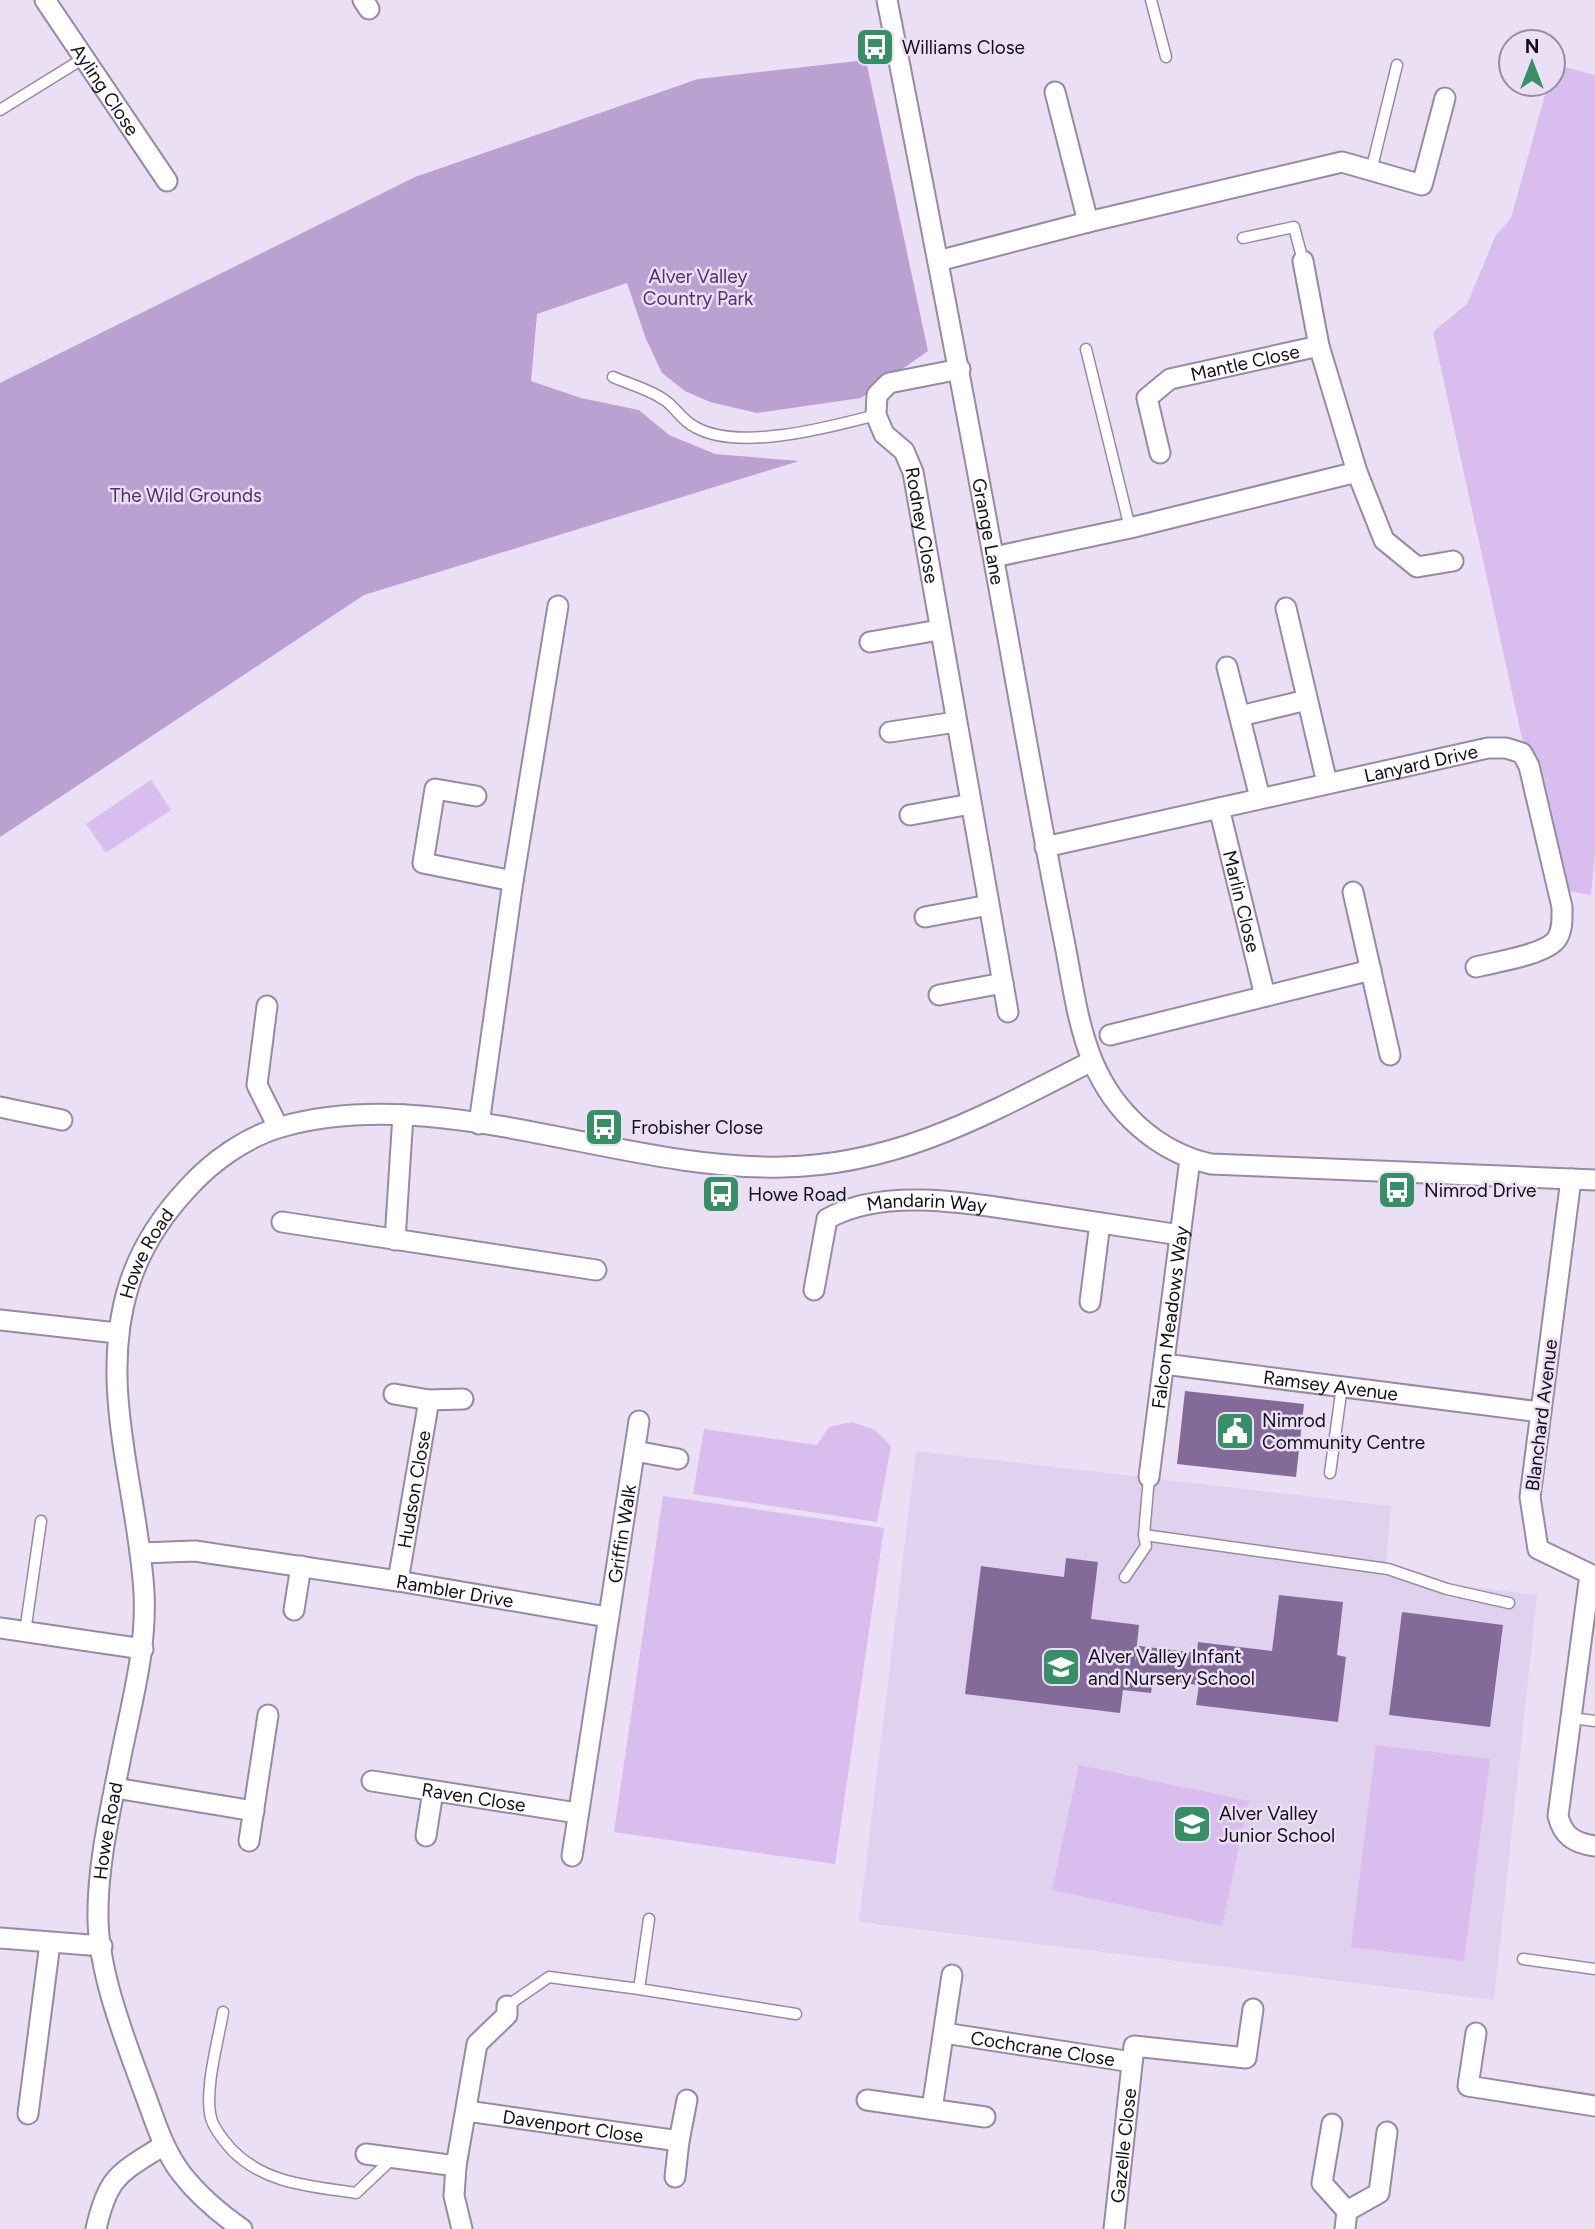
<svg xmlns="http://www.w3.org/2000/svg" width="1595" height="2229" viewBox="0 0 1595 2229" font-family="Figtree,sans-serif">
<style>
.built{fill:#e0d1ee}
.green{fill:#d8bdee}
.forest{fill:#bba0d2}
.building{fill:#846a99}
.lines{fill:none;stroke-linecap:round;stroke-linejoin:round}
.service-casing{stroke:#968ba0;stroke-width:13}
.minor-casing{stroke:#968ba0;stroke-width:23}
.service{stroke:#fff;stroke-width:10}
.minor{stroke:#fff;stroke-width:19}
.labels{text-anchor:middle;stroke-width:5;stroke-linejoin:round;paint-order:stroke}
.poi-label{font-size:19px;fill:#130f16;stroke:#ebdff5;text-anchor:start}
.street-label{font-size:19px;fill:#130f16;stroke:#ebdff5}
.park-label{font-size:19px;fill:#53306c;stroke:#ebdff5}
</style>
<rect width="100%" height="100%" fill="#ebdff5"/>
<!-- built -->
<path class="built" d="M916 1451 1391 1506 1385 1576 1537 1595 1494 2000 859 1922Z"/>
<!-- green -->
<path class="green" d="M1554 64 1595 75V853L1591 895 1568 891 1522 738 1433 332 1467 304 1496 235 1511 218 1548 84H1553Z
M151 780 171 810 106 853 86 824Z
M852 1422 875 1430 891 1446 877 1522 693 1494 704 1429 817 1445 829 1427Z
M663 1496 884 1528 835 1864 614 1832Z
M1376 1745 1490 1759 1464 1961 1351 1947Z
M1079 1765 1249 1801 1222 1926 1052 1890Z"/>
<!-- forest -->
<path class="forest" d="M866 60 928 351 861 398 757 413 710 402 685 391 662 373 646 339 627 283 537 314 531 381 581 398 639 410 669 435 715 454 799 461 364 595 0 837V383L415 177 698 79Z"/>
<!-- building -->
<path class="building" d="M1185 1391 1304 1404 1296 1477 1177 1464Z
M1066 1558 1098 1562 1091 1619 1139 1625 1135 1662 1139 1646 1197 1653 1198 1642 1272 1651 1279 1595 1343 1602 1337 1655 1346 1657 1338 1722 1196 1705 1199 1685 1153 1679 1151 1693 1123 1690 1120 1713 965 1694 981 1566 1064 1577Z
M1402 1612 1503 1625 1490 1727 1389 1715Z"/>
<g class="lines">
<defs>
<path id="service" d="M1151 0 1166 57
M0 110 84 58
M1371 171 1397 65
M1243 238 1294 227 1303 261
M1086 349 1130 528
M613 377C629 384 648 389 663 399 675 406 681 420 695 427 739 452 830 427 876 415
M1330 1473 1342 1386
M1149 1477 1144 1535 1388 1569 1447 1589 1509 1603
M1125 1577 1146 1546 1144 1535
M25 1632 41 1521
M1571 1718 1595 1721
M1523 1959 1595 1969
M639 1989 796 2014
M507 2006 549 1977 639 1989 649 1919
M223 2012C218 2042 204 2090 211 2118 214 2129 224 2141 232 2150 265 2184 311 2186 356 2193L393 2158"/>
<g id="minor">
<path id="s1" d="M45 0 167 181"/>
<path d="M363 0 369 9"/>
<path id="s2" d="M887 0C932 229 976 458 1017 688 1032 772 1047 856 1064 940 1072 980 1077 1024 1093 1062 1114 1112 1157 1152 1211 1164L1595 1180"/>
<path d="M1055 92 1088 222"/>
<path d="M938 261 1088 222 1342 162 1422 185 1445 98"/>
<path id="s3" d="M960 369 889 383 877 395 876 415 884 434 904 451 913 472 1008 1012"/>
<path id="s4" d="M1160 453 1147 398 1170 379 1319 346"/>
<path d="M1357 472 1384 540 1417 567 1453 561"/>
<path d="M994 557 1130 528 1357 472 1319 346 1303 261"/>
<path d="M1286 608 1327 783"/>
<path d="M870 642 939 630"/>
<path d="M1227 667 1260 798"/>
<path d="M1240 716 1307 700"/>
<path d="M890 732 956 722"/>
<path d="M476 796 435 789 423 863 513 881 479 1124"/>
<path id="s5" d="M1219 808 1265 996"/>
<path d="M910 815 971 804"/>
<path id="s6" d="M1045 847 1488 748H1506L1522 753 1529 766 1562 907C1562 918 1563 931 1556 940 1544 955 1495 962 1476 967"/>
<path d="M513 881 558 606"/>
<path d="M1353 892 1390 1055"/>
<path d="M925 917 989 905"/>
<path d="M939 995 1003 983"/>
<path d="M267 1006 257 1085 278 1127"/>
<path d="M1110 1035 1371 970"/>
<path d="M0 1107 62 1120"/>
<path d="M1571 1179 1530 1497 1538 1549 1590 1574 1558 1816C1563 1836 1574 1843 1595 1846"/>
<path d="M282 1222 596 1270"/>
<path d="M395 1240 403 1115"/>
<path id="s7" d="M814 1290 827 1219C885 1185 979 1205 1042 1214 1088 1221 1134 1228 1180 1235"/>
<path d="M1090 1302 1100 1223"/>
<path d="M0 1320 117 1333"/>
<path id="s8" d="M1164 1364 1540 1412"/>
<path d="M394 1394 429 1400 463 1399"/>
<path d="M635 1451 678 1459"/>
<path id="s9" d="M1149 1477 1190 1159"/>
<path id="s10" d="M141 1553 195 1551 398 1581 607 1617"/>
<path id="s11" d="M398 1581 429 1400"/>
<path d="M294 1610 301 1566"/>
<path d="M0 1628 143 1649"/>
<path id="s12" d="M372 1781 577 1813"/>
<path d="M115 1788 254 1811"/>
<path d="M426 1836 433 1791"/>
<path d="M249 1841 268 1715"/>
<path id="s13" d="M572 1856 639 1421"/>
<path d="M0 1938 102 1946"/>
<path id="s14" d="M944 2033 1132 2062"/>
<path d="M1476 2033 1468 2086 1595 2106"/>
<path d="M867 2100 985 2117"/>
<path d="M932 2109 952 1975"/>
<path id="s15" d="M467 2111 679 2141 687 2100"/>
<path d="M28 2114 50 1943"/>
<path d="M1332 2124 1322 2183 1347 2211 1379 2193 1387 2132"/>
<path d="M366 2154 456 2166"/>
<path d="M675 2177 679 2141"/>
<path d="M96 2229C108 2175 120 2173 164 2145"/>
<path id="s16" d="M242 2229C219 2213 198 2195 181 2173 162 2148 154 2117 143 2089 124 2037 99 1974 98 1919 97 1865 111 1808 121 1756 132 1701 147 1648 144 1592 138 1490 97 1387 129 1285 140 1250 162 1216 187 1189 211 1162 246 1137 281 1127 440 1082 620 1171 783 1167 900 1165 991 1112 1092 1061"/>
<path d="M462 2229 454 2196 456 2166 477 2044 507 2015V2006"/>
<path id="s17" d="M1114 2229 1134 2046 1246 2058 1253 2009"/>
<path d="M1345 2229 1347 2211"/>
</g>
</defs>
<!-- service casing -->
<use href="#service" class="service-casing"/>
<!-- minor casing -->
<use href="#minor" class="minor-casing"/>
<!-- service -->
<use href="#service" class="service"/>
<!-- minor -->
<use href="#minor" class="minor"/>
</g>
<!-- icons -->
<defs>
<symbol id="bus-square" viewBox="-11 -11 22 22"><rect x="-9" y="-9" width="18" height="18" rx="4" fill="#379065" stroke="#ebdff5"/><path d="M-5-6H5V4H4V6H2V4H-2V6H-4V4H-5ZM-3.5-4V0h7V-4ZM-3.5 1.2v1.5H-2V1.2ZM2 1.2v1.5H3.5V1.2Z" fill="#fff"/></symbol>
<symbol id="civic-square" viewBox="-11 -11 22 22"><rect x="-9" y="-9" width="18" height="18" rx="4" fill="#379065" stroke="#ebdff5"/><path d="M-.6-6.5H3V-4.5H.6V-3L4-1V1h2V6H-6V1h2V-1L-.6-3ZM-1.2 2.5V6h2.4V2.5Z" fill="#fff"/></symbol>
<symbol id="school-square" viewBox="-11 -11 22 22"><rect x="-9" y="-9" width="18" height="18" rx="4" fill="#379065" stroke="#ebdff5"/><path d="M0-5L7-2L0 1L-7-2ZM-4 1L0 2.5L4 1V4Q0 6-4 4Z" fill="#fff"/></symbol>
</defs>
<g fill-rule="evenodd">
<use href="#bus-square" x="853" y="25" width="44" height="44"/>
<use href="#bus-square" x="582" y="1105" width="44" height="44"/>
<use href="#bus-square" x="1375" y="1168" width="44" height="44"/>
<use href="#bus-square" x="699" y="1172" width="44" height="44"/>
<use href="#civic-square" x="1213" y="1409" width="44" height="44"/>
<use href="#school-square" x="1039" y="1645" width="44" height="44"/>
<use href="#school-square" x="1170" y="1802" width="44" height="44"/>
</g>
<g class="labels">
<!-- poi labels -->
<g class="poi-label">
<text x="902" y="54">Williams Close</text>
<text x="631" y="1134">Frobisher Close</text>
<text x="1424" y="1197">Nimrod Drive</text>
<text x="748" y="1201">Howe Road</text>
<text x="1262" y="1427">Nimrod<tspan x="1262" dy="22">Community Centre</tspan></text>
<text x="1088" y="1663">Alver Valley Infant<tspan x="1088" dy="22">and Nursery School</tspan></text>
<text x="1219" y="1820">Alver Valley<tspan x="1219" dy="22">Junior School</tspan></text>
</g>
<!-- street labels -->
<g class="street-label">
<text dy="7" stroke="none"><textPath href="#s1" startOffset="108">Ayling Close</textPath></text>
<text dy="7" stroke="none"><textPath href="#s4" startOffset="163">Mantle Close</textPath></text>
<text dy="7" stroke="none"><textPath href="#s3" startOffset="233">Rodney Close</textPath></text>
<text dy="7" stroke="none"><textPath href="#s2" startOffset="541">Grange Lane</textPath></text>
<text dy="7" stroke="none"><textPath href="#s6" startOffset="385">Lanyard Drive</textPath></text>
<text dy="7" stroke="none"><textPath href="#s5" startOffset="96">Marlin Close</textPath></text>
<text dy="7" stroke="none"><textPath href="#s7" startOffset="175">Mandarin Way</textPath></text>
<text dy="7" stroke="none"><textPath href="#s16" startOffset="1029">Howe Road</textPath></text>
<text dy="7" stroke="none"><textPath href="#s9" startOffset="161">Falcon Meadows Way</textPath></text>
<text dy="7" stroke="none"><textPath href="#s8" startOffset="168">Ramsey Avenue</textPath></text>
<text transform="translate(1541 1415) rotate(-83)" y="7">Blanchard Avenue</text>
<text dy="7" stroke="none"><textPath href="#s11" startOffset="93">Hudson Close</textPath></text>
<text dy="7" stroke="none"><textPath href="#s13" startOffset="326">Griffin Walk</textPath></text>
<text dy="7" stroke="none"><textPath href="#s10" startOffset="317">Rambler Drive</textPath></text>
<text dy="7" stroke="none"><textPath href="#s12" startOffset="103">Raven Close</textPath></text>
<text dy="7" stroke="none"><textPath href="#s16" startOffset="441">Howe Road</textPath></text>
<text dy="7" stroke="none"><textPath href="#s14" startOffset="100">Cochcrane Close</textPath></text>
<text dy="7" stroke="none"><textPath href="#s15" startOffset="107">Davenport Close</textPath></text>
<text dy="7" stroke="none"><textPath href="#s17" startOffset="84">Gazelle Close</textPath></text>
</g>
<!-- park labels -->
<g class="park-label">
<text x="698" y="283">Alver Valley<tspan x="698" dy="22">Country Park</tspan></text>
<text x="186" y="502">The Wild Grounds</text>
</g>
</g>
<!-- north arrow -->
<g transform="translate(1532 63)"><circle r="33" fill="#ebdff5" stroke="#958c9c" stroke-width="2"/>
<path d="M0-5L12 26L0 18L-12 26Z" fill="#379065"/>
<text y="-10" font-size="19" font-weight="bold" text-anchor="middle" fill="#130f16">N</text>
</g>
</svg>
